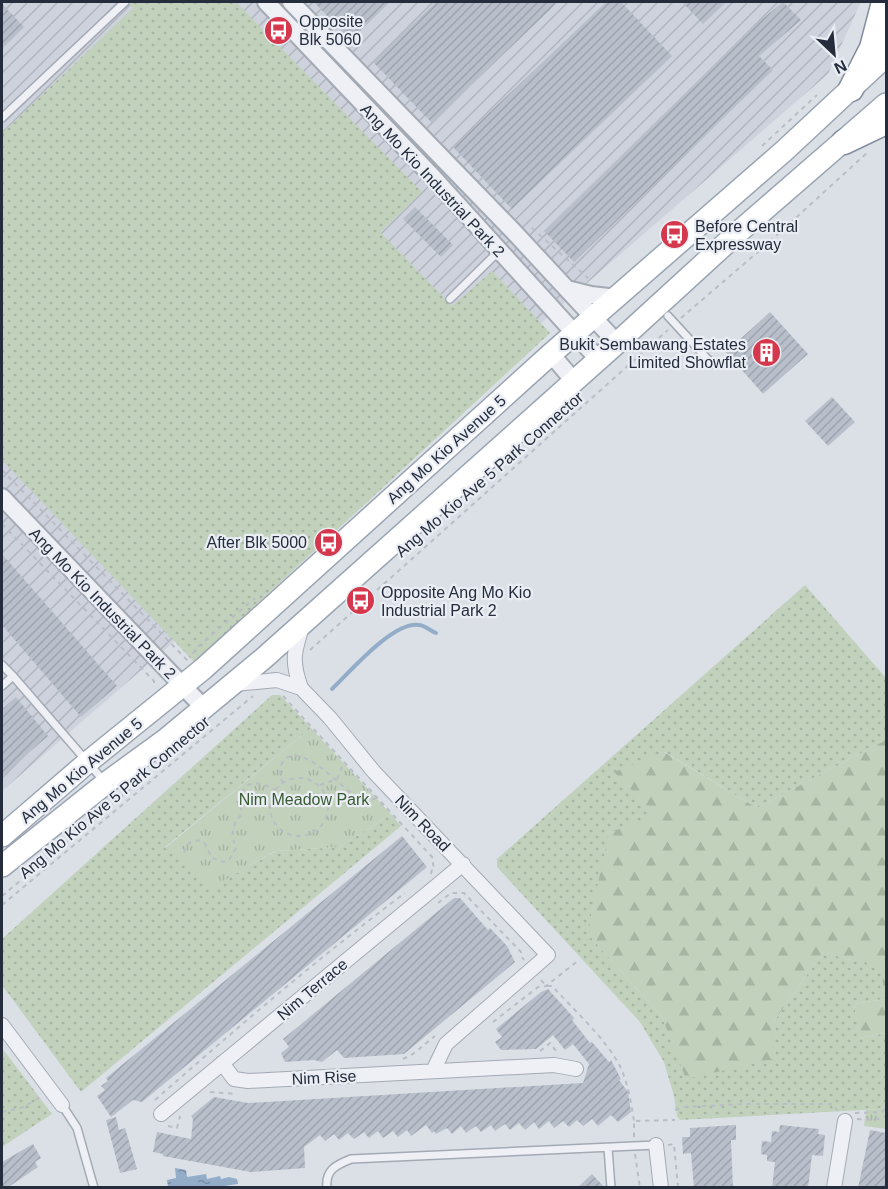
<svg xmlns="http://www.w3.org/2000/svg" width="888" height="1189" viewBox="0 0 888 1189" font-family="Helvetica,sans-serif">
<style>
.industrial{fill:url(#industrial-furrows)}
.grass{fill:url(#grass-dots)}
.forest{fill:url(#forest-firs)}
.park{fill:url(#park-tufts)}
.water{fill:url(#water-ripples)}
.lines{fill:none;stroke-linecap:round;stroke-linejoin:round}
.stream{stroke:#93adc9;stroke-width:4}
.building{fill:url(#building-hatch)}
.service-casing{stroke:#a4aab4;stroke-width:10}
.minor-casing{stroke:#a4aab4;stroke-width:16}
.tertiary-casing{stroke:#a4aab4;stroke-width:20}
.primary-casing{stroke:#9aa4b3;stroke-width:24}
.motorway-casing{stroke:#828d9e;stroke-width:27}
.path{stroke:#babdc5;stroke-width:2;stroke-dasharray:4.5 4.5;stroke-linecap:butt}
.service{stroke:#eef0f5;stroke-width:7}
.minor{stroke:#eef0f5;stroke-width:14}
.tertiary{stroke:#eef0f5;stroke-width:16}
.primary{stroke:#fff;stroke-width:21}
.motorway{stroke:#fff;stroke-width:24}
.labels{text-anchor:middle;stroke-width:4.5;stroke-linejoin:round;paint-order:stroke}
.poi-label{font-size:16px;fill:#252d3d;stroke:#eaeef4;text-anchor:start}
.street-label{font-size:16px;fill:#252d3d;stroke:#eaeef4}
.park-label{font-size:16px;fill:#385a31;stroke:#eaeef4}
</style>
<defs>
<pattern id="industrial-furrows" width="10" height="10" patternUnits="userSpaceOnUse" patternTransform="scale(1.5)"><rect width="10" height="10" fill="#cdd2dc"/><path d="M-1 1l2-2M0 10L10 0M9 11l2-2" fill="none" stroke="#b0b5be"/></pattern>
<pattern id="grass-dots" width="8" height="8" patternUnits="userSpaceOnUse" patternTransform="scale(1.5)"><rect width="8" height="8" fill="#c1d1bc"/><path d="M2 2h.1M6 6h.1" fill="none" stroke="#a6b4a2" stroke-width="1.8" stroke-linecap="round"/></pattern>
<pattern id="forest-firs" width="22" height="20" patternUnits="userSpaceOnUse" patternTransform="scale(1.5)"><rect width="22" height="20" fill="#c1d1bc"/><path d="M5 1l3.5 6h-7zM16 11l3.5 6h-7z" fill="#a6b4a2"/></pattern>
<pattern id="park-tufts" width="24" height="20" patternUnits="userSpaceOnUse" patternTransform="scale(1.5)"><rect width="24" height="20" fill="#c1d1bc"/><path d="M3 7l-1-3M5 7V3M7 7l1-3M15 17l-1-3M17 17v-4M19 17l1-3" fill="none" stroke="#a6b4a2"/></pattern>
<pattern id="water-ripples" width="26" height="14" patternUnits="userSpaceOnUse" patternTransform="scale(1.5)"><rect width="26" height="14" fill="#93adc9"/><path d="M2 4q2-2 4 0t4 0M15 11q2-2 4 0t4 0" fill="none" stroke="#788da4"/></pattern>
<pattern id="building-hatch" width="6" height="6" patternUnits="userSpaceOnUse" patternTransform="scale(1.5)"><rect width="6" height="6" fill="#b8bfca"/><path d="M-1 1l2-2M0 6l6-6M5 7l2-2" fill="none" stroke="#9ea4ae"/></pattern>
</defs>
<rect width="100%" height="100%" fill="#dbe0e7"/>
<!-- industrial -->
<path class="industrial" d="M2 2H861L828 74 2 791Z"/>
<!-- grass -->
<path class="grass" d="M127 2H236L422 192 380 232 452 306 492 271 550 333 194 662 2 460V133L133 8Z
M805 585 886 678V740L757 808 665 752 615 772 655 814 587 933 662 1017 687 1079 772 1024 823 952 883 969 884 999 854 1004 860 1038 886 1033V1105L881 1109 680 1120 677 1116 674 1096 664 1062 640 1022 497 867V859Z
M272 695H280L311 728 165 847 213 886 276 851 339 847 391 814 401 826 81 1092 2 985V939Z
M2 1048 52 1114 2 1147Z"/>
<!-- forest -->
<path class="forest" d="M886 740V1033L859 1038 854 1004 884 999 882 969 823 952 772 1024 773 1059 686 1079 662 1017 587 933 609 833 655 814 614 772 664 752 757 808Z"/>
<!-- park -->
<path class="park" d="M311 728 391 814 339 847 275 851 213 887 165 848Z
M886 1105V1129L864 1126 866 1110 881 1109Z"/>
<!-- water -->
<path class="water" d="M175 1168 186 1170 187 1177 206 1174 207 1179 220 1176 221 1179 229 1177 237 1179 238 1184 218 1187H168L167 1180 176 1178Z"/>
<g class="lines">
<!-- stream -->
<path class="stream" d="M332 689C350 672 393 621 419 625 424 625 431 631 436 633"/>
</g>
<!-- building -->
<path class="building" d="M314 2H390L350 40Z
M436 2H558L432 123 373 62Z
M606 2H621L672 56 512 209 453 147Z
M682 2H726L703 24Z
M783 2 801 20 759 56 773 70 574 262 544 231 755 25Z
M2 4 24 27 2 49Z
M415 207 453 245 441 257 403 219Z
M770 312 808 354 763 394 726 352Z
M832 397 855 422 828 446 805 421Z
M2 554 117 686 81 717 2 625Z
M16 697 48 736 2 776V709Z
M402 836 427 867 142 1102 133 1100 111 1117 97 1096 105 1090 101 1086 108 1081 106 1078Z
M454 898H460L488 930 490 928 507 946 515 962 404 1054 344 1058 337 1050 322 1062 314 1060 285 1062 281 1053 289 1047 283 1039Z
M548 989 574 1018 572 1020 590 1043 592 1042 609 1062 611 1060 621 1079 619 1080 628 1092 631 1112 618 1122 611 1115 598 1126 592 1119 583 1126 577 1120 569 1127 563 1121 554 1128 549 1121 539 1129 534 1122 525 1130 519 1123 510 1130 505 1124 495 1131 491 1125 481 1132 476 1126 466 1133 461 1126 452 1134 447 1128 436 1134 434 1131 432 1133 426 1125 411 1136 407 1130 398 1137 393 1131 383 1138 378 1131 369 1138 364 1132 354 1139 348 1133 339 1140 334 1134 325 1141 320 1135 304 1147 305 1168 251 1172 163 1156V1154L153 1152 157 1132 191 1139 193 1119 191 1116 214 1097 248 1103 583 1083 589 1064 573 1044 565 1050 553 1035 536 1049 501 1050 495 1042 502 1037 496 1029 541 992Z
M116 1117 119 1130 125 1128 137 1169 120 1173 106 1120Z
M736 1125V1140H731L733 1188H694L691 1153 683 1154 682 1137H690V1128Z
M780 1125 819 1129 818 1134 825 1135 823 1156 812 1155 808 1188H772L775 1162 767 1161V1155L761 1154 762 1141 771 1142 772 1131 779 1132Z
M870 1130 886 1133V1188H858Z
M33 1144 41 1158 35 1162 38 1167 7 1188H2V1162Z
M592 1174 605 1188H577Z"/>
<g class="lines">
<defs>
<path id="service" d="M2 118 125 2
M450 299 499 251
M668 316 712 364
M2 665 13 676 103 780
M2 686 13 676
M62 1105 77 1128 94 1188
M608 1148 611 1188
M327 1188C325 1170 336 1165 351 1159L656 1145"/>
<path id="minor" d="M235 684 277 680 301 688C291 660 294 652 303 624
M301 688 330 718 374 772 548 955 446 1044 433 1071
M2 1025 62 1105
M222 1063 234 1079 248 1081 554 1065 576 1069
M161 1114 463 864
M656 1145 661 1188
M834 1188 845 1121"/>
<path id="tertiary" d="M266 2 430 174 598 359
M291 2 514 232 617 343
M567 289 591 295 617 298
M551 354 574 381
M2 497 204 708"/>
<path id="primary" d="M2 836 88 762 203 669 551 354 784 151 886 56
M2 866 106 783 165 740 264 658 617 343 734 236 886 104"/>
<path id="motorway" d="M851 89 872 48 884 2
M844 142 886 122"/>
</defs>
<!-- service casing -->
<use href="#service" class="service-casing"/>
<!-- minor casing -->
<use href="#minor" class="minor-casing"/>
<!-- tertiary casing -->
<use href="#tertiary" class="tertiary-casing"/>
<!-- primary casing -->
<use href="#primary" class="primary-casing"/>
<!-- motorway casing -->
<use href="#motorway" class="motorway-casing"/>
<!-- path -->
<path class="path" d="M762 146 817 95
M532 228 588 278
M681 318 766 245 868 152
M2 470 188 661
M2 524 154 681V687
M310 650 668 330
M193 654 195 649 255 598
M283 696 433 858V865L437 870
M270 807a29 29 0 1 1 58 0a29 29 0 1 1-58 0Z
M283 783C276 768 283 751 301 757 323 764 337 784 356 796 362 800 372 798 379 799
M320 785 337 779 344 762
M184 853C187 842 193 838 204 842L212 858 223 862 229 860 236 848C231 835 231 826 241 815V796L245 786C258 781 263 784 275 790
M431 874 433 865
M2 896 147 775
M438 903 451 893H464L521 952V956L524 960
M2 905 253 696
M541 980 546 986H552C574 1010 605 1038 620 1066 628 1083 631 1103 634 1121
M493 1022 538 987 546 986 579 960
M540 1051 550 1043 556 1051
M403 1059 413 1054 435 1036
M210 1092 237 1094
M155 1100C237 1028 318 958 405 893
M675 1110 685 1107 745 1104H832L838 1111
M2 1112 24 1107 40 1097
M855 1113 882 1112 886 1108
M857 1119 874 1120 886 1116
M168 1126 177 1128 180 1116
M634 1137V1121L675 1120
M668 1145 674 1144 678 1188
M635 1154 640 1188"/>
<!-- service -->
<use href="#service" class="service"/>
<!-- minor -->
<use href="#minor" class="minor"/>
<!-- tertiary -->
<use href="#tertiary" class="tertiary"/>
<!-- primary -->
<use href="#primary" class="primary"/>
<!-- motorway -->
<use href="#motorway" class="motorway"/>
</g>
<!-- icons -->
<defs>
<symbol id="bus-disc" viewBox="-11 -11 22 22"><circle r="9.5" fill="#d5374c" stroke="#eaeef4"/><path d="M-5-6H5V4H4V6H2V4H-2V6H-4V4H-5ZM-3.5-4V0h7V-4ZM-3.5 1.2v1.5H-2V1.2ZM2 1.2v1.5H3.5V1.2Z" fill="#fff"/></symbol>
<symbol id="building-disc" viewBox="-11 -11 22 22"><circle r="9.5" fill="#d5374c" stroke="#eaeef4"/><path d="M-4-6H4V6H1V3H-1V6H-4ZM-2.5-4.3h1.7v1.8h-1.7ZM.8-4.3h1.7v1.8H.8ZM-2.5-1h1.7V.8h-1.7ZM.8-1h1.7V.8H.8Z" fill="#fff"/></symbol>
</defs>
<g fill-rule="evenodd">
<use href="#bus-disc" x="262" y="14" width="33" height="33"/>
<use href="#bus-disc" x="658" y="218" width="33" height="33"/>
<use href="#building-disc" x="750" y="336" width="33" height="33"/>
<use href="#bus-disc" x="312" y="526" width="33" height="33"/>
<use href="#bus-disc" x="344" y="584" width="33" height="33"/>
</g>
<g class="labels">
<!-- poi labels -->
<g class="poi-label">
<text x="299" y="27">Opposite<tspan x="299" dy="18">Blk 5060</tspan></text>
<text x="695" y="232">Before Central<tspan x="695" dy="18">Expressway</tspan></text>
<text x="746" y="350" text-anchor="end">Bukit Sembawang Estates<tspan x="746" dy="18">Limited Showflat</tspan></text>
<text x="307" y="548" text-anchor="end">After Blk 5000</text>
<text x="381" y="598">Opposite Ang Mo Kio<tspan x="381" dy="18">Industrial Park 2</tspan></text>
</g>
<!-- street labels -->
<g class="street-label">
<text transform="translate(433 180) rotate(47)" y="6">Ang Mo Kio Industrial Park 2</text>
<text transform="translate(446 449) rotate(-42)" y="6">Ang Mo Kio Avenue 5</text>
<text transform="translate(489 474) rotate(-41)" y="6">Ang Mo Kio Ave 5 Park Connector</text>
<text transform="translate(103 603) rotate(46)" y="6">Ang Mo Kio Industrial Park 2</text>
<text transform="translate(81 770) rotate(-40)" y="6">Ang Mo Kio Avenue 5</text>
<text transform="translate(114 797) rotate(-40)" y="6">Ang Mo Kio Ave 5 Park Connector</text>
<text transform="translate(423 823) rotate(46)" y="6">Nim Road</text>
<text transform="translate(312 989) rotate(-40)" y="6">Nim Terrace</text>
<text transform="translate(324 1077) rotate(-3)" y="6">Nim Rise</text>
</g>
<!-- park labels -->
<g class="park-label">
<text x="304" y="805">Nim Meadow Park</text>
</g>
</g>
<!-- border -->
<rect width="888" height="1189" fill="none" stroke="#252d3d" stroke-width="6"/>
<!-- north arrow -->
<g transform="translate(834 54) rotate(154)" stroke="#eaeef4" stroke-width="4.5" paint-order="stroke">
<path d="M0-4.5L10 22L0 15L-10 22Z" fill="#252d3d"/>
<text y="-9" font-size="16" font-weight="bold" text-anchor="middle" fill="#252d3d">N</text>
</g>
</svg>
